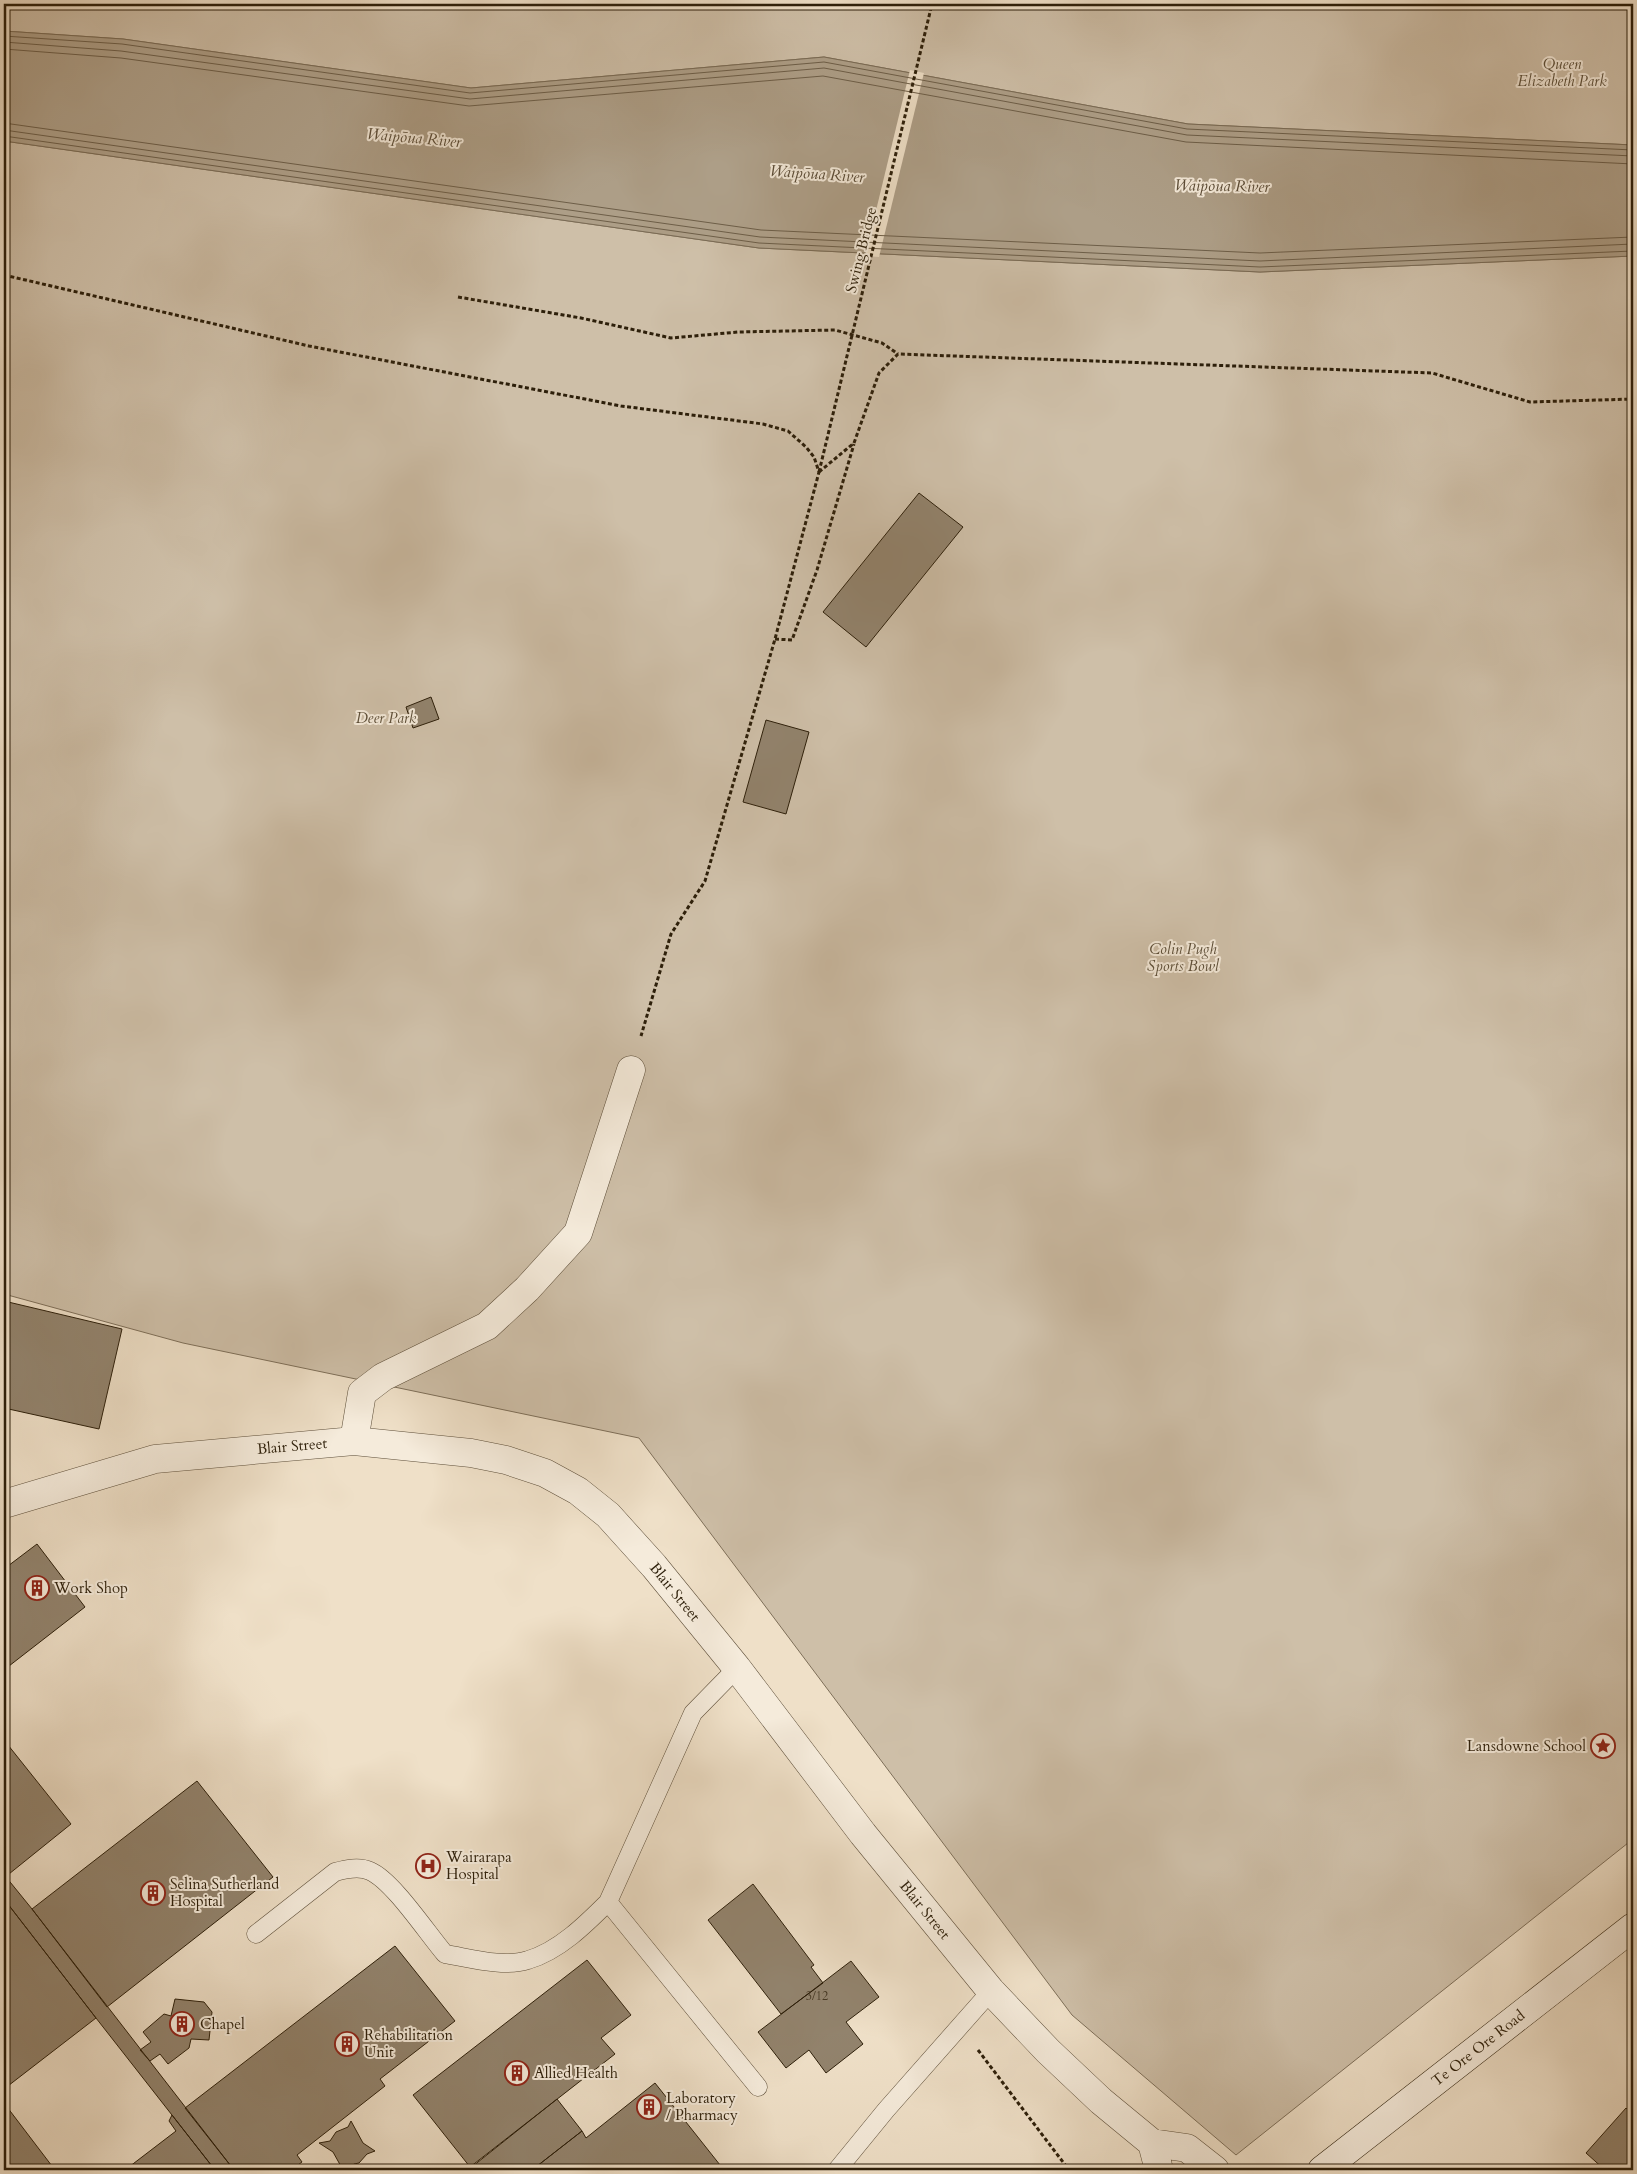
<svg xmlns="http://www.w3.org/2000/svg" width="1637" height="2174" viewBox="0 0 1637 2174" font-family="Cardo,serif">
<style>
.green{fill:#cebfa8;stroke:#7e6f59}
.water{fill:#ad9e87;stroke:#7a6b55}
.pier{fill:#efe0c8}
.lines{fill:none;stroke-linecap:round;stroke-linejoin:round}
.shore{stroke:#6d5e48;stroke-width:1}
.building{fill:#92836d;stroke:#2d1f0a}
.lane-casing{stroke:#5e4f3a;stroke-width:19}
.street-casing{stroke:#5e4f3a;stroke-width:29}
.secondary-casing{stroke:#2d1f0a;stroke-width:29}
.path{stroke:#2d1f0a;stroke-width:3;stroke-dasharray:4 2.5;stroke-linecap:butt}
.lane{stroke:#f5ebdb;stroke-width:18}
.street{stroke:#f5ebdb;stroke-width:28}
.secondary{stroke:#f5ebdb;stroke-width:28}
.path-bridge{stroke:#2d1f0a;stroke-width:3;stroke-dasharray:4 2.5;stroke-linecap:butt}
.labels{text-anchor:middle;stroke-width:4;stroke-linejoin:round;paint-order:stroke}
.number-label{font-size:12px;fill:#463823}
.park-label{font-size:15px;font-style:italic;fill:#5d4f39;stroke:#f5ebdb}
.street-label{font-size:15px;fill:#2d1f0a;stroke:#f5ebdb}
.poi-label{font-size:15px;fill:#2d1f0a;stroke:#f5ebdb;text-anchor:start}
.water-label{font-size:16px;font-style:italic;fill:#5a4b36;stroke:#f5ebdb}
</style>
<rect width="100%" height="100%" fill="#efe0c8"/>
<filter id="stains"><feTurbulence type="fractalNoise" baseFrequency=".004" numOctaves="4"/><feColorMatrix values="0 0 0 0 .2 0 0 0 0 .09 0 0 0 0 .02 0 0 0 .5 -.17"/></filter>
<radialGradient id="worn" r=".72"><stop offset=".6" stop-color="#630" stop-opacity="0"/><stop offset="1" stop-color="#630" stop-opacity=".3"/></radialGradient>
<!-- green -->
<path class="green" d="M4 4H1633V145L1188 124 824 57 471 88 123 39 4 31Z
M4 141 759 248 1260 272 1633 256V1839L1236 2155 1072 2015 639 1438 183 1343 4 1294Z"/>
<!-- water -->
<path class="water" d="M4 31 123 39 471 88 824 57 1188 124 1633 145V256L1260 272 759 248 4 141Z"/>
<!-- pier -->
<path class="pier" d="M910 70 924 73 879 257 865 256Z"/>
<g class="lines">
<!-- shore -->
<path class="shore" d="M4 36 122 44 470 93 824 62 1187 129 1633 150
M4 42 121 51 470 99 824 68 1187 135 1633 156
M4 49 121 58 469 106 823 76 1186 142 1633 164
M4 123 761 230 1260 253 1633 237
M4 130 760 237 1260 261 1633 244
M4 136 759 243 1260 267 1633 251"/>
</g>
<!-- building -->
<path class="building" d="M919 493 963 527 866 647 823 612Z
M431 697 439 719 413 728 406 707Z
M766 720 809 732 786 814 743 802Z
M4 1301 122 1329 99 1429 4 1408Z
M37 1544 85 1607 9 1666 4 1659V1569Z
M4 1740 71 1824 4 1878Z
M197 1781 273 1877 107 2007 32 1909Z
M6 1877 32 1909 234 2170H215L96 2018 4 1899V1878Z
M753 1884 814 1965 811 1967 823 1983 781 2014 708 1920Z
M4 1899 96 2018 4 2089Z
M395 1946 455 2021 380 2079 385 2086 297 2155 302 2162 291 2170H234L185 2108Z
M587 1960 631 2015 601 2038 615 2054 470 2167 413 2095Z
M851 1961 879 1997 846 2022 863 2044 826 2073 809 2050 786 2068 758 2032Z
M175 1999 204 2002 212 2012 209 2040 191 2039 189 2048 168 2064 160 2054 150 2061 140 2050 151 2042 143 2032 164 2014 171 2016Z
M655 2083 724 2170H532L582 2131 586 2138Z
M557 2099 582 2131 532 2170H468Z
M4 2103 55 2170H4Z
M1626 2108 1633 2114V2170H1605L1586 2153Z
M172 2115 215 2170H125L176 2131 169 2121Z
M351 2121 363 2143 375 2151 367 2154 359 2163 354 2164 347 2170H343L333 2152 319 2143 330 2141 336 2132 348 2127Z"/>
<g class="lines">
<defs>
<path id="lane" d="M608 1902 758 2087
M256 1934 335 1872C346 1869 359 1866 370 1871 393 1881 427 1933 445 1954 470 1958 504 1968 528 1960 559 1951 586 1924 608 1902L693 1713 737 1668
M837 2170 886 2110 991 1991"/>
<path id="street" d="M354 1441 362 1393 383 1377 487 1326 527 1289 578 1233 631 1070
M4 1504 155 1459 354 1441 471 1453 506 1460 545 1473 578 1491 608 1515 654 1566 737 1668 863 1834 991 1991 1048 2051 1101 2101 1152 2143 1187 2148 1215 2170
M1152 2143 1159 2170"/>
<path id="secondary" d="M1322 2170 1633 1927"/>
</defs>
<!-- lane casing -->
<use href="#lane" class="lane-casing"/>
<!-- street casing -->
<use href="#street" class="street-casing"/>
<!-- secondary casing -->
<use href="#secondary" class="secondary-casing"/>
<!-- path -->
<path class="path" d="M4 275 309 346 621 406 763 424 788 431 806 447 814 457 819 472 775 639 705 881 671 934 641 1036
M458 297 581 318 671 338 738 332 835 330 882 343 898 354
M819 472 854 443 879 373 898 354 1432 373 1530 402 1633 399
M775 639 792 640 817 570 854 444
M978 2050 1069 2170"/>
<!-- lane -->
<use href="#lane" class="lane"/>
<!-- street -->
<use href="#street" class="street"/>
<!-- secondary -->
<use href="#secondary" class="secondary"/>
<!-- path-bridge -->
<path class="path-bridge" d="M819 472 932 4"/>
</g>
<!-- icons -->
<defs>
<symbol id="building-ring" viewBox="-11 -11 22 22"><circle r="9.5" fill="#f5ebdb" stroke="#8f2418" stroke-width="1.5"/><path d="M-4-6H4V6H1V3H-1V6H-4ZM-2.5-4.3h1.7v1.8h-1.7ZM.8-4.3h1.7v1.8H.8ZM-2.5-1h1.7V.8h-1.7ZM.8-1h1.7V.8H.8Z" fill="#8f2418"/></symbol>
<symbol id="sight-ring" viewBox="-11 -11 22 22"><circle r="9.5" fill="#f5ebdb" stroke="#8f2418" stroke-width="1.5"/><path d="M0-6L1.8-2.2L6-1.7L2.9 1.2L3.7 5.4L0 3.3L-3.7 5.4L-2.9 1.2L-6-1.7L-1.8-2.2Z" fill="#8f2418"/></symbol>
<symbol id="hospital-ring" viewBox="-11 -11 22 22"><circle r="9.5" fill="#f5ebdb" stroke="#8f2418" stroke-width="1.5"/><path d="M-5-5h3v3.5h4V-5h3V5h-3V1.5h-4V5h-3Z" fill="#8f2418"/></symbol>
</defs>
<g fill-rule="evenodd">
<use href="#building-ring" x="23" y="1574" width="28" height="28"/>
<use href="#sight-ring" x="1589" y="1732" width="28" height="28"/>
<use href="#hospital-ring" x="414" y="1852" width="28" height="28"/>
<use href="#building-ring" x="139" y="1879" width="28" height="28"/>
<use href="#building-ring" x="168" y="2010" width="28" height="28"/>
<use href="#building-ring" x="333" y="2030" width="28" height="28"/>
<use href="#building-ring" x="503" y="2059" width="28" height="28"/>
<use href="#building-ring" x="635" y="2093" width="28" height="28"/>
</g>
<g class="labels">
<!-- number labels -->
<g class="number-label">
<text x="817" y="2000">3/12</text>
</g>
<!-- park labels -->
<g class="park-label">
<text x="1562" y="69">Queen<tspan x="1562" dy="17">Elizabeth Park</tspan></text>
<text x="386" y="723">Deer Park</text>
<text x="1183" y="954">Colin Pugh<tspan x="1183" dy="17">Sports Bowl</tspan></text>
</g>
<!-- street labels -->
<g class="street-label">
<text transform="translate(861 250) rotate(-76)" y="5">Swing Bridge</text>
<text transform="translate(292 1446) rotate(-5)" y="5">Blair Street</text>
<text transform="translate(675 1592) rotate(51)" y="5">Blair Street</text>
<text transform="translate(925 1910) rotate(51)" y="5">Blair Street</text>
<text transform="translate(1478 2048) rotate(-38)" y="5">Te Ore Ore Road</text>
</g>
<!-- poi labels -->
<g class="poi-label">
<text x="54" y="1593">Work Shop</text>
<text x="1586" y="1751" text-anchor="end">Lansdowne School</text>
<text x="446" y="1862">Wairarapa<tspan x="446" dy="17">Hospital</tspan></text>
<text x="170" y="1889">Selina Sutherland<tspan x="170" dy="17">Hospital</tspan></text>
<text x="200" y="2029">Chapel</text>
<text x="364" y="2040">Rehabilitation<tspan x="364" dy="17">Unit</tspan></text>
<text x="534" y="2078">Allied Health</text>
<text x="666" y="2103">Laboratory<tspan x="666" dy="17">/ Pharmacy</tspan></text>
</g>
<!-- water labels -->
<g class="water-label">
<text transform="translate(414 137) rotate(5)" y="6">Waipōua River</text>
<text transform="translate(817 173) rotate(4)" y="6">Waipōua River</text>
<text transform="translate(1222 185) rotate(1)" y="6">Waipōua River</text>
</g>
</g>
<!-- margin -->
<rect width="1637" height="2174" fill="none" stroke="#efe0c8" stroke-width="20"/>
<rect x="5" y="5" width="1627" height="2164" fill="none" stroke="#2d1f0a" stroke-width="2.5"/>
<rect x="10" y="10" width="1617" height="2154" fill="none" stroke="#2d1f0a"/>
<rect width="100%" height="100%" filter="url(#stains)"/>
<rect width="100%" height="100%" fill="url(#worn)"/>
</svg>
